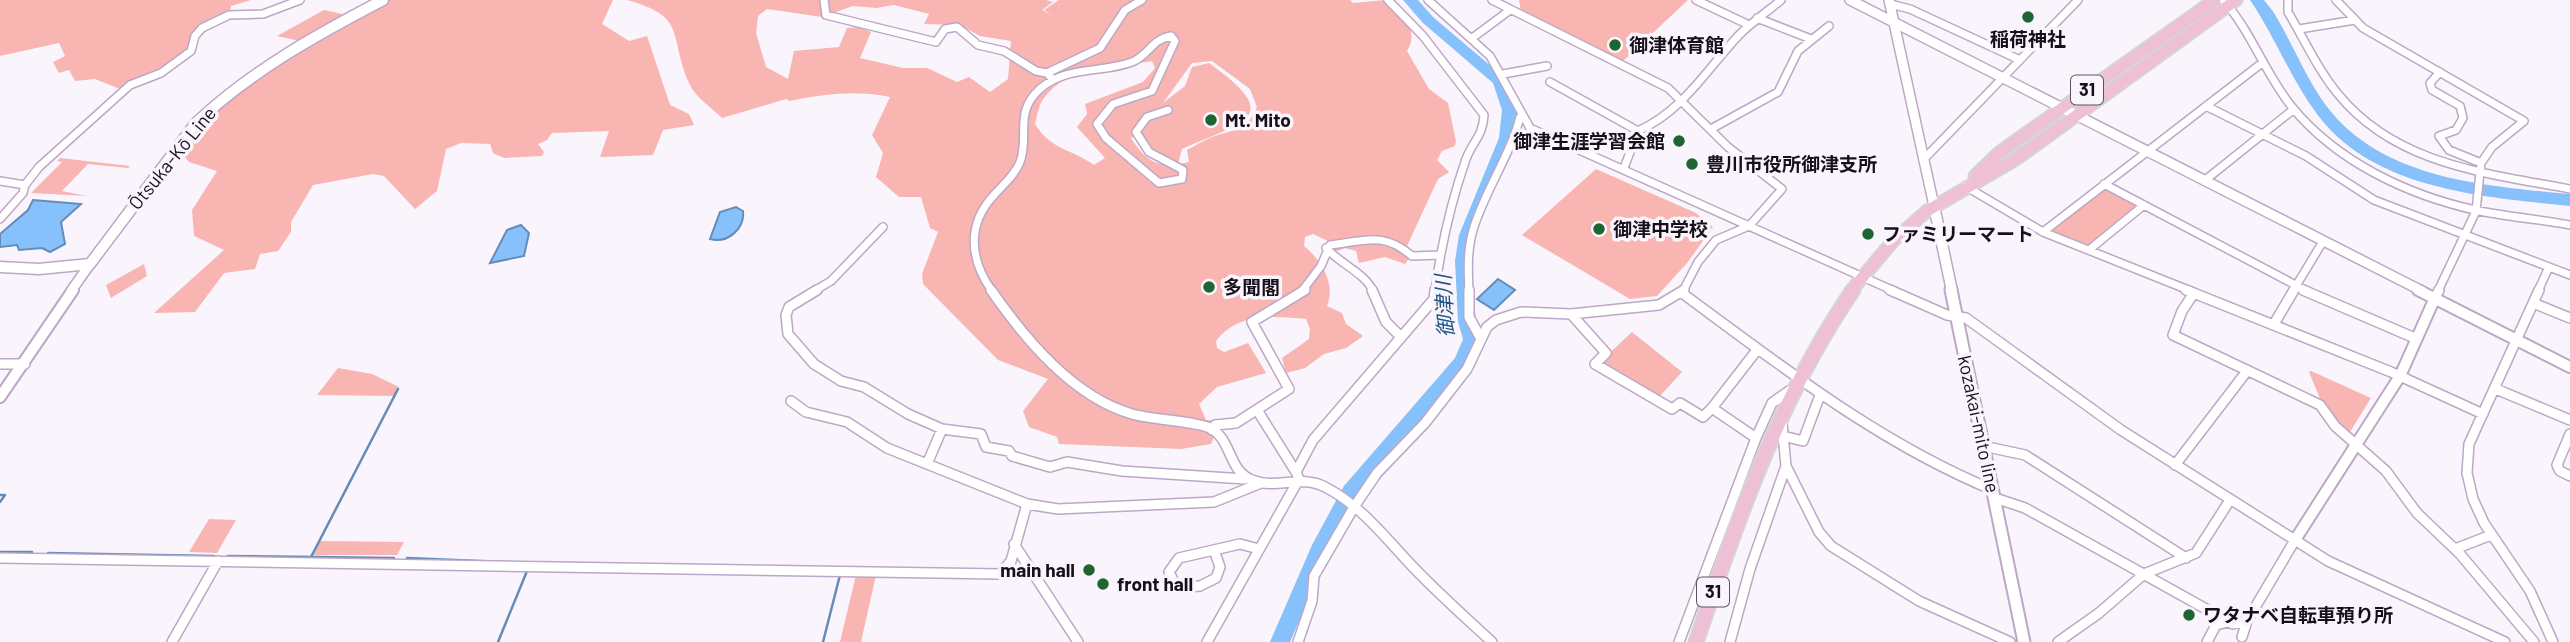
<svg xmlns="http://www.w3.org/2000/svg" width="2570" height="642" viewBox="0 0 2570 642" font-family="Barlow,'Noto Sans JP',sans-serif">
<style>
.green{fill:#f8b5b1;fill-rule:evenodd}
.water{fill:#87c1fb;stroke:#658cb8;stroke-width:2}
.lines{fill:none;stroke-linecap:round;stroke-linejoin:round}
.stream{stroke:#658cb8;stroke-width:2.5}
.river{fill:#87c1fb;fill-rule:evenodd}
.minor-far1-casing{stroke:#bda7c6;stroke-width:10}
.minor-casing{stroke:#bda7c6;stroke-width:12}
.tertiary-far1-casing{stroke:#bda7c6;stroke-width:12}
.tertiary-casing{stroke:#bda7c6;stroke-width:14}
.secondary-far1-casing{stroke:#bda7c6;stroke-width:13}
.secondary-casing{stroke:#bda7c6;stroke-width:15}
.primary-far1-casing{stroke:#d5d4d6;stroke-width:15}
.primary-casing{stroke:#d5d4d6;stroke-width:17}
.minor-far1{stroke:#fff;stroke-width:7}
.minor{stroke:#fff;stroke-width:9}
.tertiary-far1{stroke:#fff;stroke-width:9}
.tertiary{stroke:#fff;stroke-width:10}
.secondary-far1{stroke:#fff;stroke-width:10}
.secondary{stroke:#fff;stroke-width:11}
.primary-far1{stroke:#efbfd6;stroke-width:11}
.primary{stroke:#efbfd6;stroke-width:13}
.poi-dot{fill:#1f6532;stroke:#faf5fc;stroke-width:2.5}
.labels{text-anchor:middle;stroke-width:7;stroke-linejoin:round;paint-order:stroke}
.shield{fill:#faf5fc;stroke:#5b545e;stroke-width:2}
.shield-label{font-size:18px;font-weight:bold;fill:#170f1a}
.poi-label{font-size:19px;font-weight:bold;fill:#170f1a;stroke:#faf5fc;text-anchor:start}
.street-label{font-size:19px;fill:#170f1a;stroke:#faf5fc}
.water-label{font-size:21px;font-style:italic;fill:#215584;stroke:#faf5fc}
</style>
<rect width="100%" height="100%" fill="#faf5fc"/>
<!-- green -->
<path class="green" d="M0 0H251L231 6 230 14 199 27 194 31 188 49 159 72 130 81 120 89 95 79 75 81 69 70 59 73 53 62 65 56 59 43 0 56Z
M389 0H613L602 24 629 41 647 36 670 105 689 114 694 125 663 130 653 155 600 157 609 131 552 133 547 140 538 144 544 152 542 156 504 158 493 153 490 144 461 143 446 149 437 191 415 209 384 176 373 174 313 185 291 222V232L278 251 260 254 255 269 224 273 195 312 154 313 224 250 194 236 192 210 217 171 189 162 183 155 204 126 202 121C247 74 331 30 389 0Z
M627 0H1046L1053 2 1042 10 1052 15 1044 10 1059 0H1350L1353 3 1385 0C1400 15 1421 28 1407 51L1429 89 1448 103 1456 141 1455 146 1442 151 1437 160 1449 172 1438 179 1407 246 1410 257 1405 264 1385 257 1359 263 1356 251 1345 248 1335 252 1328 241 1313 234 1305 237 1304 246C1322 261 1336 284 1327 306L1342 313 1346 324 1363 336 1346 348 1324 354 1305 368 1286 373 1282 358 1309 339 1310 329 1306 319C1276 316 1237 312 1216 341L1217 348 1224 352 1248 343 1266 373 1217 387 1199 404 1206 420 1214 421 1218 428 1211 444 1181 449 1059 444 1057 437 1029 427 1023 411 1048 379 998 360 923 284 922 274 938 232 930 228 921 197H899L876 177 883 153 872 135 890 97C855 90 824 94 790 101L786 99 722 118C712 108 694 96 689 83 668 34 688 17 627 0ZM894 5 929 14 924 24 960 25 980 36 1011 41 1008 79 990 92 969 77 957 82 927 68H903L860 58 871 32 858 27 847 28 839 47 794 51 788 79 766 67 756 33 758 16 767 9 822 17 853 6 876 8ZM1152 61 1155 68 1143 82 1085 104 1087 114 1077 127 1105 158 1094 165C1070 148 1051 150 1035 124 1037 116 1039 104 1044 98 1067 66 1117 68 1152 61ZM1212 61 1250 89 1257 107C1246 131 1240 128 1218 135 1207 138 1197 145 1187 150L1189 162C1159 169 1147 163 1131 138L1139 135 1152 150 1178 164 1182 149C1242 121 1287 119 1209 63L1192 67 1185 86 1163 103 1192 63Z
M1519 0H1688L1623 61 1521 11Z
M324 10 347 15 300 41 277 36Z
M60 158 130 166 128 168 88 164 62 191 87 196 31 193 62 162 57 161Z
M1596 169 1696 213 1713 227 1687 263 1657 296 1630 299 1522 235Z
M2103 189 2135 204 2137 208 2090 244 2084 245 2053 232 2052 229Z
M144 264 147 276 111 298 106 285Z
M1632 332 1682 372 1659 397 1599 363Z
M338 368 372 374 399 387 394 396 317 395Z
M2311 371 2371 398 2350 432 2324 408 2309 372Z
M209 519 236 520 217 553 189 552Z
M320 541 404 542 397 555H313Z
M856 575H876L861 642H840Z"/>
<!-- water -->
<path class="water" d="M33 200 81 204 61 222 65 244 50 252 42 248 19 250 17 245 0 247V234L28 210Z
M736 207 743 211C745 229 727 244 710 239L720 212Z
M521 225 529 233 524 256 490 263 507 230Z
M1498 279 1515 290 1494 310 1477 299Z"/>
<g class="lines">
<!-- stream -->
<path class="stream" d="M0 495H5L0 502
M0 552H32
M48 553 214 556
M228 556 394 558
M311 557 398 389
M407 558 530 563
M498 642 527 571
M823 642 840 575"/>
<!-- river -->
<path class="river" d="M1403 0H1418L1433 17 1505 78 1518 110 1515 138 1475 235 1471 261 1476 322 1481 339 1469 367 1358 498 1328 554 1290 642H1270L1312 545 1344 486 1455 358 1463 339 1458 322 1455 261 1459 235 1499 138 1502 110 1493 83 1423 23Z
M2250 0H2264L2272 10C2292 41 2305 78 2328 108 2384 180 2487 186 2570 194V206C2484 197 2373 190 2317 114 2291 79 2275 37 2250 0Z"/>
<defs>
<path id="minor-far1" d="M824 0 826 15 936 42 945 29 957 27 978 45 1004 51 1036 71 1047 73 1053 80
M1388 0 1423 36 1484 115C1483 136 1473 141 1466 159 1451 202 1441 246 1435 291
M1428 0 1490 56 1530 128 1894 291
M1492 0 1668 88 1728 147 1782 189 1749 226 1716 240 1698 262 1683 291
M1696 0 1749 25
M2223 0C2252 32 2265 74 2292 107 2337 162 2408 195 2475 210 2506 217 2539 219 2570 225
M2288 0V12C2304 39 2318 70 2338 94 2396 165 2486 173 2570 189
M2336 0 2363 28 2524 121 2492 147 2481 163 2476 211 2438 291
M1890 4 1910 9 2020 60
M1757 18 1811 39
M2299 29 2355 20
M1471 39 1510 10
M2440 72 2430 83 2432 90 2460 106 2463 118 2456 130 2439 136 2449 150 2481 163
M1047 73 1100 48 1125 10 1142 0
M1503 74 1547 66
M1550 82 1638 131
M2206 106 2306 156 2374 200 2570 275
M1711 129 1778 92 1798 51 1829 26
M1923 160 2078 0
M1624 168 1638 131C1684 110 1706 70 1739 35 1752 22 1767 12 1781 0
M0 181 25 185
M2204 181 2294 109
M2104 184 2307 291
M1965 186 2043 232 2191 291
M0 219 23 193 25 185 39 167 130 85 161 73 191 51 195 36 202 28 229 15 263 14 300 0
M2043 232 2262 63
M1326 248C1339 263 1366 274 1373 291
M2089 250 2144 205
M814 291 831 281 883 227
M992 291C970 260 966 225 994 195 1003 185 1015 175 1020 162 1030 135 1013 112 1041 88 1066 66 1103 73 1132 62 1148 56 1152 39 1171 36L1175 41 1152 91 1113 104 1097 124 1106 138 1159 183 1182 179 1183 170 1149 152 1136 132 1147 117 1168 110
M1302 291 1321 266 1330 245C1365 241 1383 231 1412 256L1440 255
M1469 291C1468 270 1467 248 1474 227 1486 189 1510 156 1520 117
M2293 291 2322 243
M2538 291 2549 267"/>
<path id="minor" d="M817 290 789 307 786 315 788 334 814 364 841 381 864 387 908 414 942 429 981 434 986 447 1009 451 1012 456 1050 467 1067 462 1122 471 1245 479
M991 290C1025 339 1073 397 1132 414 1153 420 1194 421 1210 428 1232 439 1228 471 1252 480 1276 490 1301 474 1325 487 1361 505 1387 540 1415 569 1439 594 1466 618 1492 642
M1372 290 1386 322 1401 337
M1469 290V317L1480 337
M1890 290 1947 315 1966 318 2121 430 2328 561 2505 642
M2186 290 2391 372 2483 414
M2303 290 2417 339
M2539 290 2469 444 2467 473 2473 499 2484 523 2530 591 2553 642
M1682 293C1781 366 1879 443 1993 490
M2194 293 2182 311 2173 335 2320 405 2335 426 2386 471 2417 513 2460 554 2534 642
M2434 300 2439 290
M2533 303 2570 318
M1571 314 1606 353 1595 364 1672 409 1680 403 1703 417 1712 408
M2274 324 2294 290
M0 364H25
M2496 389 2570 420
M791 401 806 412 847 422 887 448 1027 504
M1257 410 1296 472
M1212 430 1215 425 1236 423 1289 389 1252 322 1305 290
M2570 434 2557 465 2560 471 2570 476
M1783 436 1803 441 1820 395
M1756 438 1772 403 1789 391
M1983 446 2025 455 2186 558
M927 464 942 429
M2175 465 2247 371
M1786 466 1819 532 1831 546 1919 601 2010 642
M1995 498 2025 508 2233 624 2247 621
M1014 544 1078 642
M2455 549 2491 535
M1214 550 1220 567 1216 578 1200 586 1177 588 1169 572 1179 558 1240 544 1259 549
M0 558 1000 574 1011 561 1027 504 1058 509 1214 502 1261 483
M2242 637 2247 621 2295 540
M172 642 218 561
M1207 642 1299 479 1296 472 1313 440 1434 299 1435 290
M1298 642 1312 601 1314 576 1354 507 1377 473 1425 423 1467 369 1487 327 1496 320 1521 312 1571 314 1659 305 1684 290
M1679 642 1756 438 1712 408 1757 350
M1730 642 1750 569 1786 466 1782 423
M2058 642 2099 613 2144 574 2196 553 2230 500
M2207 642 2216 625 2228 622"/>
<path id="tertiary-far1" d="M1850 0 2422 291
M1889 0 1934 206
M71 291 90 264"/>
<path id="tertiary" d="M2418 290 2570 367
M0 397 73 290
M2295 540 2400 376 2434 300"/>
<path id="secondary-far1" d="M1934 206 1952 291
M0 267 39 269 90 264 196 123C251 71 316 35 383 0"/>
<path id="secondary" d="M1951 290 2024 642"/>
<path id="primary-far1" d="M1975 176 2000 152 2215 0
M1851 291 1893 241 1927 211 2016 159 2236 0"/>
<path id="primary" d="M1696 642C1738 519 1779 398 1853 290"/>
</defs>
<!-- minor-far1 casing -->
<use href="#minor-far1" class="minor-far1-casing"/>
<!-- minor casing -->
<use href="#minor" class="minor-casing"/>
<!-- tertiary-far1 casing -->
<use href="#tertiary-far1" class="tertiary-far1-casing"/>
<!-- tertiary casing -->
<use href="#tertiary" class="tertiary-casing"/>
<!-- secondary-far1 casing -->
<use href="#secondary-far1" class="secondary-far1-casing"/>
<!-- secondary casing -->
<use href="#secondary" class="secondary-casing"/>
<!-- primary-far1 casing -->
<use href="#primary-far1" class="primary-far1-casing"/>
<!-- primary casing -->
<use href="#primary" class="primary-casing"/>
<!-- minor-far1 -->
<use href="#minor-far1" class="minor-far1"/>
<!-- minor -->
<use href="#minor" class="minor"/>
<!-- tertiary-far1 -->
<use href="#tertiary-far1" class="tertiary-far1"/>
<!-- tertiary -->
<use href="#tertiary" class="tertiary"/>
<!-- secondary-far1 -->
<use href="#secondary-far1" class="secondary-far1"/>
<!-- secondary -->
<use href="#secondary" class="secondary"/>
<!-- primary-far1 -->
<use href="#primary-far1" class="primary-far1"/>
<!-- primary -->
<use href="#primary" class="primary"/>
</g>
<!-- markers -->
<g class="poi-dot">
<circle cx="2028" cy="17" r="7"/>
<circle cx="1615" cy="45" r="7"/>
<circle cx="1211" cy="120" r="7"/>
<circle cx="1679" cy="141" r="7"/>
<circle cx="1692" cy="164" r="7"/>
<circle cx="1599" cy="229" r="7"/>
<circle cx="1868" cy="234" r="7"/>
<circle cx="1209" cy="287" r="7"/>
<circle cx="1089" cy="570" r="7"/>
<circle cx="1103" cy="584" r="7"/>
<circle cx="2189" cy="615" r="7"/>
</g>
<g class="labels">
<!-- shield labels -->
<g class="shield">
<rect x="2071" y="75.5" width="32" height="29" rx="5"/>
<rect x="1697" y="577.5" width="32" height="29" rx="5"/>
</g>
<g class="shield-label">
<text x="2087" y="96">31</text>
<text x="1713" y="598">31</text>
</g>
<!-- poi labels -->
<g class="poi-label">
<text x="2028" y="46" text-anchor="middle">稲荷神社</text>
<text x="1629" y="52">御津体育館</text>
<text x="1225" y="127">Mt. Mito</text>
<text x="1665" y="148" text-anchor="end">御津生涯学習会館</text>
<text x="1706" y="171">豊川市役所御津支所</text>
<text x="1613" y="236">御津中学校</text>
<text x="1882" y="241">ファミリーマート</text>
<text x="1223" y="294">多聞閣</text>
<text x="1075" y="577" text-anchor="end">main hall</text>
<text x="1117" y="591">front hall</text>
<text x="2203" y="622">ワタナベ自転車預り所</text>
</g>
<!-- street labels -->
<g class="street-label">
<text transform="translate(172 158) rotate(-51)" y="7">Ōtsuka-Kō Line</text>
<text transform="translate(1979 424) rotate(78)" y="7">kozakai-mito line</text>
</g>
<!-- water labels -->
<g class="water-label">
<text transform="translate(1445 306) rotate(-93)" y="7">御津川</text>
</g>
</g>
</svg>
